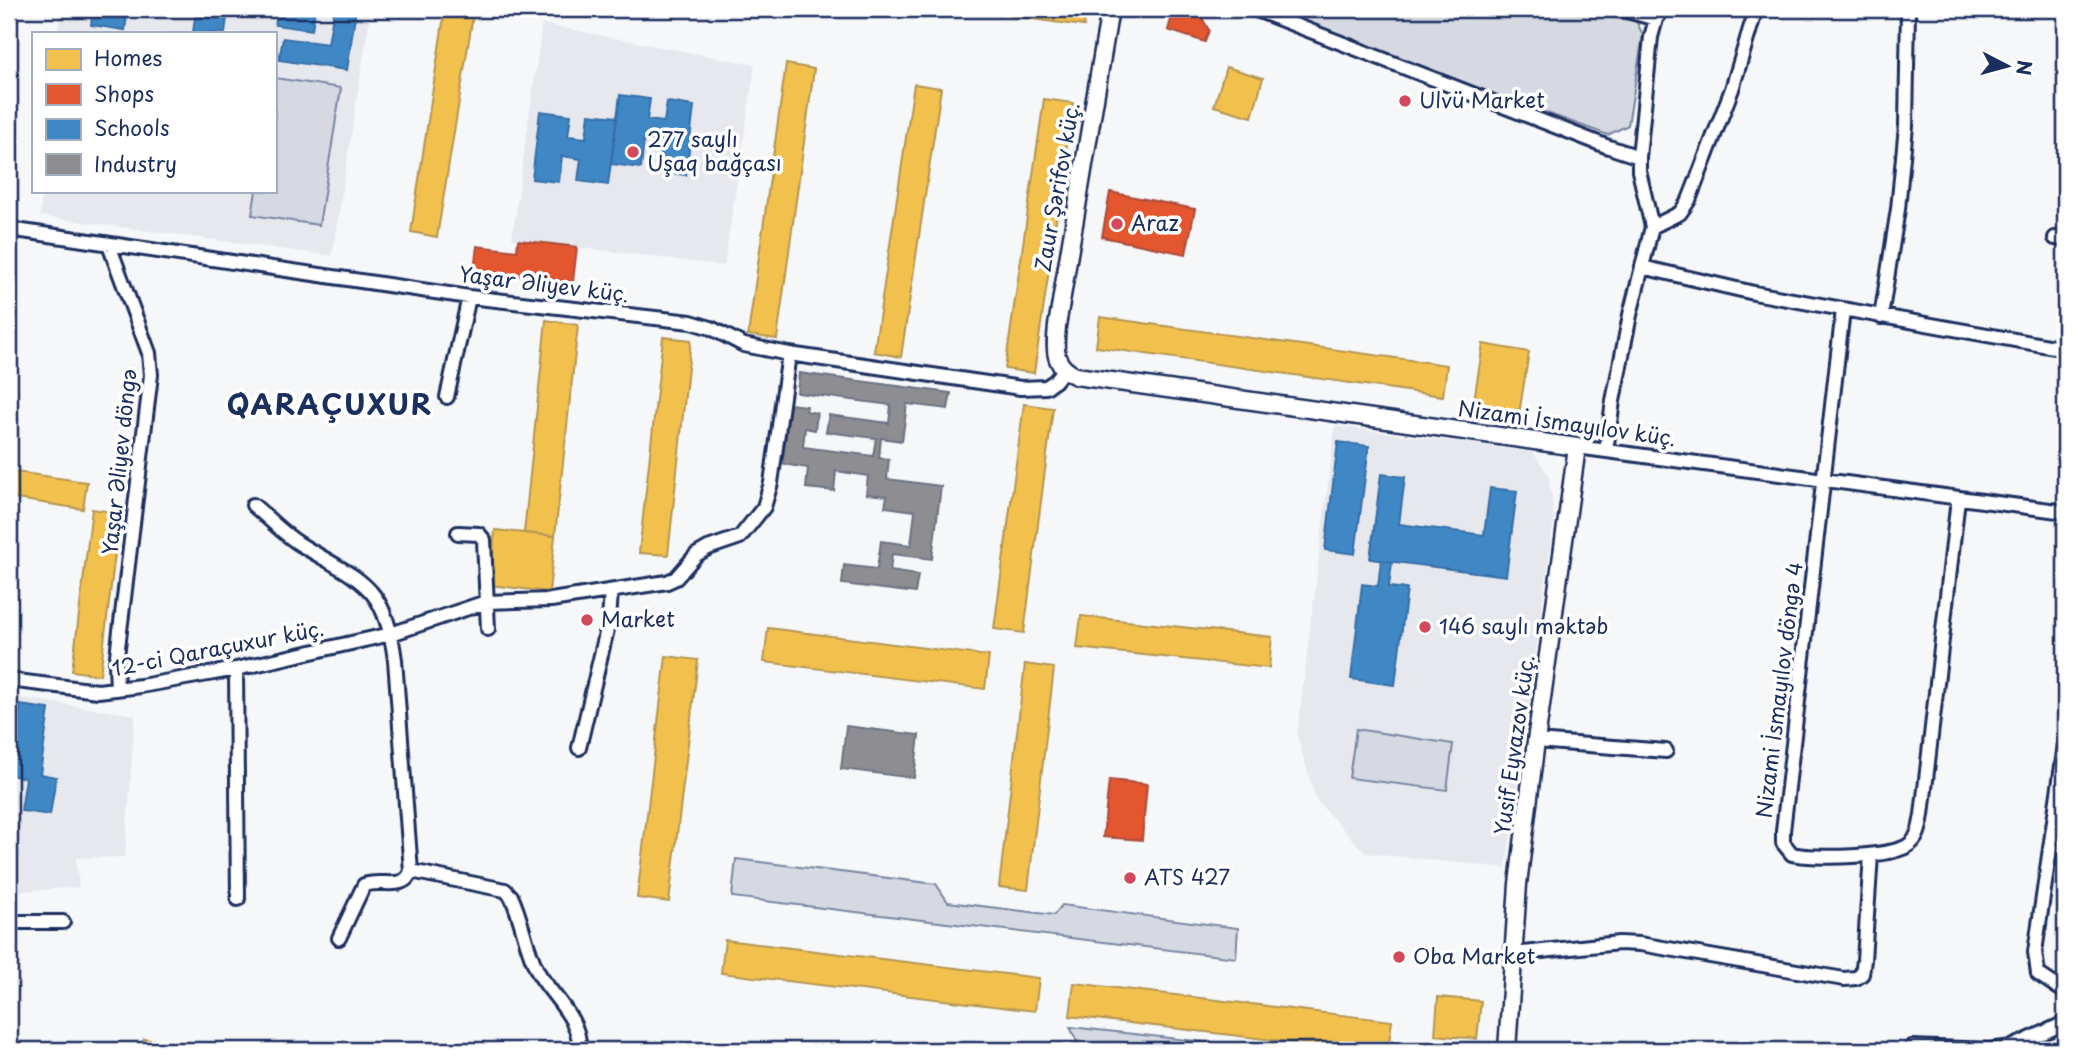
<svg xmlns="http://www.w3.org/2000/svg" width="2074" height="1059" viewBox="0 0 2074 1059" font-family="'Playpen Sans',sans-serif">
<style>
.built{fill:#e6e8ee}
.green{fill:#d6d9e2;stroke:#7884a0;stroke-width:2}
.homes{fill:#f2c14e;stroke:#b29553;stroke-width:2}
.shops{fill:#e4572e;stroke:#a84b3c;stroke-width:2}
.schools{fill:#3f88c5;stroke:#346da6;stroke-width:2}
.industry{fill:#8d8d92;stroke:#6b7182;stroke-width:2}
.lines{fill:none;stroke-linecap:round;stroke-linejoin:round}
.minor-casing{stroke:#1b2f5e;stroke-width:18}
.tertiary-casing{stroke:#1b2f5e;stroke-width:21}
.minor{stroke:#fff;stroke-width:12}
.tertiary{stroke:#fff;stroke-width:16}
.poi-dot{fill:#d1495b;stroke:#fff;stroke-width:2.5}
.labels{text-anchor:middle;stroke-width:7;stroke-linejoin:round;paint-order:stroke}
.poi-label{font-size:21px;fill:#1b2f5e;stroke:#fff;text-anchor:start}
.street-label{font-size:21px;fill:#1b2f5e;stroke:#fff}
.district-label{font-size:28px;font-weight:bold;letter-spacing:2px;fill:#1b2f5e;stroke:#fff}
</style>
<rect width="100%" height="100%" fill="#f6f7f9"/>
<filter id="ink" filterUnits="userSpaceOnUse"><feTurbulence type="fractalNoise" baseFrequency=".0143" numOctaves="2"/><feDisplacementMap in="SourceGraphic" scale="14" xChannelSelector="R" yChannelSelector="G"/><feConvolveMatrix kernelMatrix="1 2 1 2 8 2 1 2 1" color-interpolation-filters="sRGB"/></filter>
<g filter="url(#ink)">
<!-- built -->
<path class="built" d="M60 9H371L332 256 40 216 42 191H275V33H58Z
M542 24 755 65 724 266 512 239Z
M1335 426 1533 452 1549 476 1554 520 1506 868 1365 853 1316 800 1297 735Z
M9 696 135 715 125 857 76 858 79 887 9 892Z"/>
<!-- green -->
<path class="green" d="M1269 9H1551L1636 21 1643 35 1628 125 1608 135 1428 70Z
M275 78 341 88 319 225 252 215 256 191H275Z
M1356 729 1453 744 1447 790 1349 778Z
M736 859 936 884 948 902 1054 915 1062 905 1238 928 1236 958 732 897Z
M1070 1027H1071L1276 1050H1081Z"/>
<!-- homes -->
<path class="homes" d="M445 9H474L437 237 411 232Z
M957 9H1086L1084 26Z
M786 64 814 69 777 339 748 335Z
M1226 67 1263 78 1252 117 1214 106Z
M914 84 941 88 901 357 874 352Z
M1044 99 1073 103 1034 373 1005 369Z
M1100 317 1447 365 1443 396 1096 347Z
M546 320 578 325 555 536 524 533Z
M663 337 691 340 668 555 639 553Z
M1483 344 1529 352 1518 420 1472 413Z
M1024 404 1053 408 1024 633 994 629Z
M9 471 87 482 83 509 9 498Z
M92 509 120 513 100 675 72 671Z
M495 530 555 536 549 592 490 585Z
M1081 616 1272 637 1269 668 1077 648Z
M768 628 989 656 985 689 764 662Z
M666 656 698 660 669 902 637 898Z
M1025 664 1054 668 1028 890 999 887Z
M725 940 1039 978 1035 1011 721 973Z
M1074 983 1392 1021 1388 1050H1358L1070 1016Z
M1438 997 1481 1001 1477 1039 1435 1035Z
M144 1039 219 1050H142Z"/>
<!-- shops -->
<path class="shops" d="M1174 9H1197L1209 30 1205 42 1168 30Z
M1110 192 1195 209 1186 254 1102 237Z
M518 240 577 247 573 282 474 270 477 246 517 251Z
M1109 780 1147 784 1142 840 1103 837Z"/>
<!-- schools -->
<path class="schools" d="M93 9H128L125 30 91 25Z
M196 9H228L225 33H193Z
M278 9H315L312 30 275 25Z
M334 9H356L347 70 279 60 283 38 328 44Z
M620 95 650 99 647 120 664 122 667 102 694 106 686 175 658 171 661 142 644 140 641 168 611 164Z
M540 111 571 115 568 136 586 138 589 114 617 117 608 185 578 181 581 159 562 156 559 182 532 179Z
M1338 442 1369 446 1355 554 1325 550Z
M1381 474 1405 477 1399 524 1484 535 1490 488 1517 491 1506 576 1370 559Z
M1381 560 1392 562 1389 587 1407 589 1395 685 1351 679 1362 584 1378 586Z
M20 705 49 709 40 774 56 777 50 815 21 811 26 778 9 775 13 744 9 743V734L16 735Z"/>
<!-- industry -->
<path class="industry" d="M799 373 951 393 948 409 907 404 902 441 881 438 879 458 889 459 887 479 941 486 932 559 892 554 890 571 918 575 915 593 842 584 844 565 877 569 881 541 911 545 915 511 885 507 887 496 866 494 868 476 836 471 834 491 806 488 808 468 782 464 790 404 807 406 806 411 817 413 815 430 805 428 803 447 873 456 876 438 826 432 829 415 889 423 891 405 797 393Z
M846 726 919 735 914 778 841 769Z"/>
<g class="lines">
<defs>
<path id="minor" d="M1254 9 1606 146 1639 157
M1620 9 1656 19
M1652 227 1680 213 1689 200 1732 89 1756 9
M9 229 469 297 691 322 711 328 744 345 789 354 1021 388 1046 387 1055 381 1064 370
M2055 238 2065 239
M109 245 149 353 151 375 116 664 117 689
M1642 267 1754 293 2065 349
M1843 310 1783 831V843L1792 854C1812 859 1894 858 1910 844 1919 837 1920 825 1922 815L1958 499
M1881 317 1898 209 1906 126 1908 9
M447 397 469 297
M1577 447 2065 512
M1606 451 1613 401 1630 315 1652 227 1639 171V157L1651 37 1656 19 1663 9
M253 505C269 518 285 536 303 546 362 582 385 584 395 660L411 871 505 890 511 896C523 921 525 949 539 974 553 997 582 1021 579 1050
M458 533 479 534 484 540 488 629
M236 669 238 899
M9 680 98 691 141 686 236 669 391 634 486 602 551 600 667 582 676 578 696 555 708 548 740 537 764 507 771 483 789 354
M1536 741 1666 751
M2065 745 2035 952 2038 974 2065 992
M579 748 609 621 611 591
M9 922H63
M339 938 364 885C381 878 404 892 411 871
M1513 954 1619 943 1640 944 1844 979 1856 978 1862 974 1864 960 1871 855
M1912 1047 1989 1050 2012 1047 2065 1023"/>
<path id="tertiary" d="M1110 9 1057 326C1055 349 1052 365 1076 376L1577 447 1536 741 1518 884 1507 1050"/>
</defs>
<!-- minor casing -->
<use href="#minor" class="minor-casing"/>
<!-- tertiary casing -->
<use href="#tertiary" class="tertiary-casing"/>
<!-- minor -->
<use href="#minor" class="minor"/>
<!-- tertiary -->
<use href="#tertiary" class="tertiary"/>
</g>
</g>
<!-- markers -->
<g class="poi-dot">
<circle cx="1405" cy="101" r="7"/>
<circle cx="633" cy="152" r="7"/>
<circle cx="1117" cy="224" r="7"/>
<circle cx="587" cy="620" r="7"/>
<circle cx="1425" cy="627" r="7"/>
<circle cx="1130" cy="878" r="7"/>
<circle cx="1399" cy="957" r="7"/>
</g>
<g class="labels">
<!-- poi labels -->
<g class="poi-label">
<text x="1419" y="108">Ulvü Market</text>
<text x="647" y="147">277 saylı<tspan x="647" dy="24">Uşaq bağçası</tspan></text>
<text x="1131" y="231">Araz</text>
<text x="601" y="627">Market</text>
<text x="1439" y="634">146 saylı məktəb</text>
<text x="1144" y="885">ATS 427</text>
<text x="1413" y="964">Oba Market</text>
</g>
<!-- street labels -->
<g class="street-label">
<text transform="translate(1058 187) rotate(-80)" y="7">Zaur Şərifov küç.</text>
<text transform="translate(544 285) rotate(7)" y="7">Yaşar Əliyev küç.</text>
<text transform="translate(1567 424) rotate(8)" y="7">Nizami İsmayılov küç.</text>
<text transform="translate(120 462) rotate(-84)" y="7">Yaşar Əliyev döngə</text>
<text transform="translate(218 649) rotate(-11)" y="7">12-ci Qaraçuxur küç.</text>
<text transform="translate(1780 690) rotate(-83)" y="7">Nizami İsmayılov döngə 4</text>
<text transform="translate(1515 745) rotate(-82)" y="7">Yusif Eyvazov küç.</text>
</g>
<!-- district labels -->
<g class="district-label">
<text x="330" y="415">QARAÇUXUR</text>
</g>
</g>
<!-- margin -->
<rect width="2074" height="1059" fill="none" stroke="#fff" stroke-width="35"/>
<rect x="18" y="18" width="2039" height="1024" fill="none" stroke="#1b2f5e" stroke-width="2.5" filter="url(#ink)"/>
<!-- legend -->
<rect x="32" y="32" width="245" height="161" fill="#ffffff" stroke="#a4acbf" stroke-width="2"/>
<rect x="46" y="49" width="35" height="21" fill="#f2c14e" stroke="#a4acbf" stroke-width="2"/>
<text x="94" y="66" font-size="21" fill="#1b2f5e">Homes</text>
<rect x="46" y="84" width="35" height="21" fill="#e4572e" stroke="#a4acbf" stroke-width="2"/>
<text x="94" y="102" font-size="21" fill="#1b2f5e">Shops</text>
<rect x="46" y="119" width="35" height="21" fill="#3f88c5" stroke="#a4acbf" stroke-width="2"/>
<text x="94" y="136" font-size="21" fill="#1b2f5e">Schools</text>
<rect x="46" y="154" width="35" height="21" fill="#8d8d92" stroke="#a4acbf" stroke-width="2"/>
<text x="94" y="172" font-size="21" fill="#1b2f5e">Industry</text>
<!-- north arrow -->
<g transform="translate(2007 66) rotate(96)" stroke="#ffffff" stroke-width="5" paint-order="stroke">
<path d="M0-5L12 26L0 18L-12 26Z" fill="#1b2f5e"/>
<text y="-10" font-size="19" font-weight="bold" text-anchor="middle" fill="#1b2f5e">N</text>
</g>
</svg>
